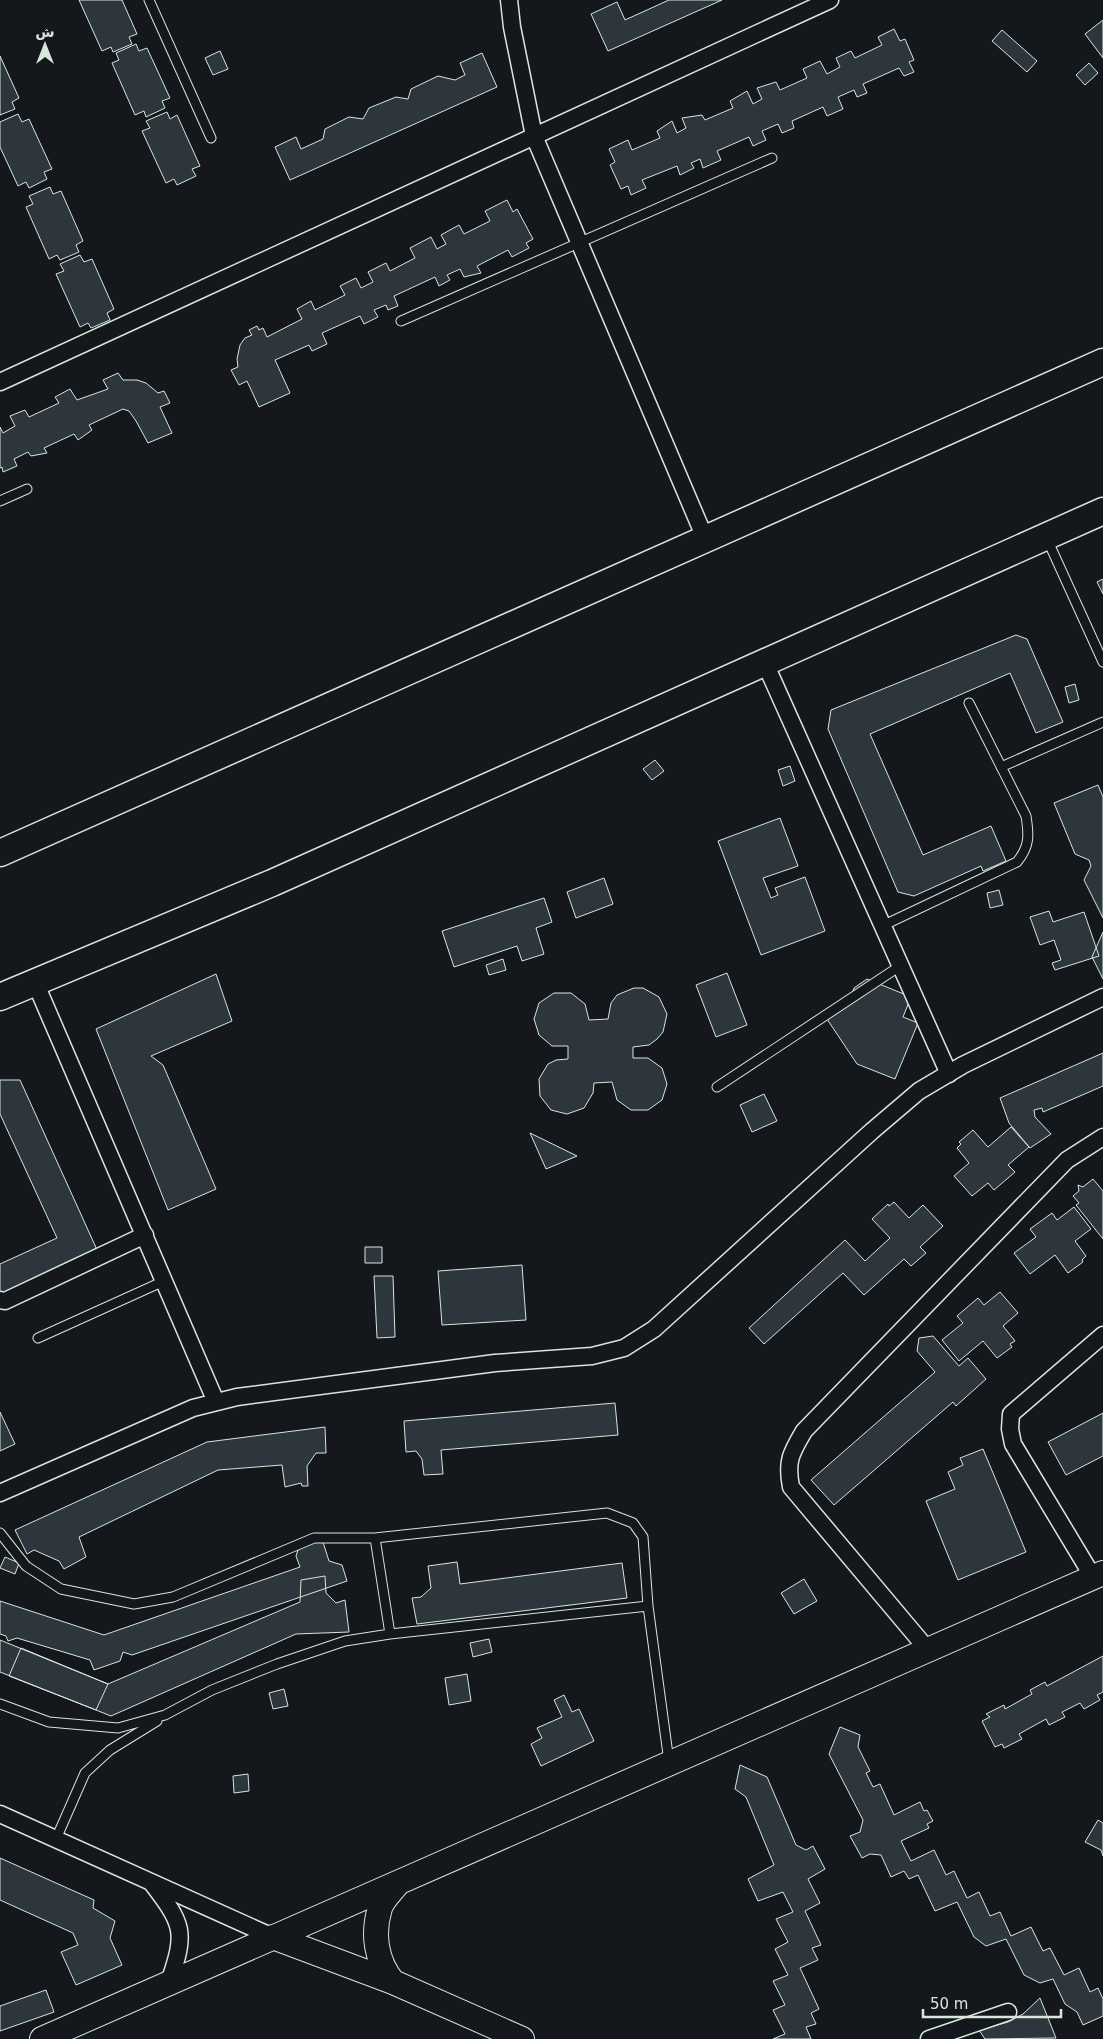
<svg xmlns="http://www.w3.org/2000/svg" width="1103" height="2039" viewBox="0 0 1103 2039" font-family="'DejaVu Sans','Noto Naskh Arabic',sans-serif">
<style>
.building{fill:#2c363c;stroke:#d8e6dc}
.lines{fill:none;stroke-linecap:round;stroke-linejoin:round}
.lane-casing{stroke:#d8e6dc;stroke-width:11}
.street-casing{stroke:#d8e6dc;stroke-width:19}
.secondary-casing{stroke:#d8e6dc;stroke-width:26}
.primary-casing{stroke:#d8e6dc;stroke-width:29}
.lane{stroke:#14181c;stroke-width:9}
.street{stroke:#14181c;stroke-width:16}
.secondary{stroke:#14181c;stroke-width:24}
.primary{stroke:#14181c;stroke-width:26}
</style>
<rect width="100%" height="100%" fill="#14181c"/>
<!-- building -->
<path class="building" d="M79 0H122L137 34 129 37 132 44 113 52 111 47 102 51Z
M669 0H722L608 51 591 14 617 2 625 20Z
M1103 20V58L1085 34Z
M894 29 900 41 905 39 914 60 909 62 914 72 904 76 899 68 863 84 867 93 857 97 854 90 838 97 843 109 827 116 823 107 792 121 794 128 782 133 778 124 762 131 766 140 753 146 749 137 717 151 721 160 703 168 700 159 691 163 694 168 680 175 677 166 642 180 646 188 631 195 628 186 621 189 610 165 615 162 609 149 628 140 632 150 660 138 657 131 672 121 677 133 686 128 682 118 702 115 705 120 733 108 730 101 747 91 753 104 762 99 757 88 776 82 780 90 807 78 803 69 820 61 827 74 840 67 836 58 851 51 855 58 882 45 878 37Z
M1002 30 1037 61 1027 72 992 41Z
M136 44 139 51 147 48 170 98 162 101 165 108 146 117 144 111 135 115 112 63 119 60 116 53Z
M220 51 228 69 213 75 205 58Z
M482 53 497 87 290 180 275 147 296 137 301 149 323 139 325 129 349 117 363 119 369 108 396 97 408 99 411 89 438 76 455 80 465 75 460 63Z
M0 56 19 98 12 102 15 109 0 115Z
M1089 63 1098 73 1085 85 1076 75Z
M167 112 170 119 177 115 200 166 192 169 196 176 177 185 174 179 166 183 142 131 150 128 146 121Z
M18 114 22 122 29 119 52 169 44 172 47 179 29 188 26 182 18 186 0 147V122Z
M50 187 53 194 61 191 83 241 76 245 79 252 60 260 57 255 49 259 26 207 33 204 29 196Z
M507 200 513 212 517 209 533 239 526 243 529 248 512 257 508 250 477 266 481 273 464 277 460 269 447 275 450 280 439 286 435 277 394 296 398 306 388 310 386 305 374 310 378 317 364 324 360 316 322 333 327 344 312 351 309 345 275 360 290 393 259 407 247 381 239 385 231 370 238 367 237 359 240 345 245 338 252 335 249 330 257 326 259 330 263 328 267 337 302 319 297 309 311 301 315 310 345 295 340 286 356 278 361 288 373 282 368 272 386 263 390 271 415 258 410 248 431 237 437 249 446 244 441 235 459 225 464 234 490 221 485 211Z
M80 255 84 262 92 259 114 309 107 313 110 320 91 328 88 323 80 327 56 274 64 271 60 264Z
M118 373 123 380H137L146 383 158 393 164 391 170 403 160 407 172 433 148 443 136 421 129 411 123 409 89 425 92 430 78 440 74 434 44 448 47 453 31 456 28 452 14 459 17 466 3 472 2 467 0 468V427L3 433 15 426 10 416 25 410 29 417 59 403 55 397 70 389 77 400 108 389 103 380Z
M1103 579V594L1097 582Z
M1016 635 1027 639 1063 722 1036 733 1010 673 870 734 923 855 991 826 1006 861 983 871 981 866 914 896 898 892 828 729 831 710Z
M1075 684 1079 700 1069 703 1065 687Z
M655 760 664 771 652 780 643 769Z
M790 766 795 781 783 786 778 770Z
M1098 785 1103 797V918L1084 880 1091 866 1089 860 1075 854 1054 803Z
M780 818 798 866 763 878 771 898 778 895 775 888 805 877 825 931 761 955 718 841Z
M604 878 613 904 576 918 567 892Z
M999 890 1003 905 990 908 987 893Z
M544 898 552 922 536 928 544 954 522 961 517 946 454 967 442 931Z
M1049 911 1053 922 1084 912 1099 956 1055 970 1052 963 1061 960 1054 940 1040 945 1030 917Z
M1103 932V979L1092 957Z
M503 959 506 970 489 975 486 965Z
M727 973 747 1025 716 1037 696 985Z
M216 974 232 1021 151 1056 163 1065 216 1189 168 1210 96 1029Z
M867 979 911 997 903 1017 918 1023 895 1079 857 1064 823 1013 852 994 854 988Z
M634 988H643L659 997 667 1014 663 1032 657 1039 649 1045 633 1047V1058H648L662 1068 667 1084 662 1100 648 1110H631L617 1100 612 1082 594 1083 593 1093 584 1108 567 1114 551 1110 540 1096 539 1079 548 1064 556 1060 568 1059V1046H552L539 1035 534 1019 539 1003 554 993H571L585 1004 589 1020 608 1019 611 1003 617 995Z
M1103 1053V1086L1043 1112 1042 1108 1034 1110 1035 1117 1051 1134 1030 1148 1009 1123 1000 1098Z
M0 1080H20L98 1252 0 1296V1264L57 1238 0 1114Z
M764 1094 777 1121 752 1132 740 1105Z
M1011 1127 1029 1147 1008 1165 1015 1172 994 1190 988 1183 972 1196 954 1176 969 1163 957 1148 961 1144 959 1142 973 1130 988 1147Z
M530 1133 577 1156 546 1169Z
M1093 1179 1103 1191V1239L1076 1205 1079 1203 1073 1196 1079 1191 1078 1185 1083 1187Z
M894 1202 909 1218 923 1205 943 1226 920 1247 926 1253 911 1266 904 1259 864 1295 843 1273 764 1344 749 1328 845 1240 865 1261 890 1238 872 1219 888 1204 889 1206Z
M1074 1207 1091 1229 1075 1241 1086 1256 1082 1260 1083 1262 1068 1273 1055 1255 1030 1274 1014 1253 1036 1237 1030 1229 1052 1213 1057 1220Z
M365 1247H382V1263H365Z
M522 1265 526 1320 442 1325 438 1271Z
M374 1276H393L395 1337 377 1338Z
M1000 1292 1018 1313 1003 1326 1015 1341 1010 1344 1012 1347 997 1358 983 1341 959 1361 942 1340 963 1323 957 1316 978 1298 984 1305Z
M933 1336 959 1366 968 1358 986 1379 956 1406 953 1402 834 1505 811 1480 935 1372 917 1351 919 1338Z
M615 1403 618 1435 441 1450 443 1474 424 1475 422 1459 416 1451 406 1452 404 1421Z
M0 1412 15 1444 0 1451Z
M1103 1413V1456L1066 1475 1048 1442Z
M325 1427 326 1453H316L307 1466 308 1486H302L301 1483 285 1487 282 1465 218 1470 79 1537 86 1557 64 1569 59 1561 34 1550 27 1554 15 1530 207 1442Z
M983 1449 1026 1552 958 1580 926 1501 955 1489 948 1472 963 1465 960 1458Z
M322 1539 329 1561 342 1565 347 1581 132 1655 123 1652 120 1661 94 1670 90 1660 17 1638 8 1641 6 1636 0 1634V1601L104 1635 300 1567 296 1556 299 1547Z
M5 1557 19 1563 15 1574 0 1568Z
M457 1562 460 1584 622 1563 627 1598 417 1624 412 1598 421 1597 431 1588 428 1566Z
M325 1576 326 1593 336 1603 345 1600 349 1632 296 1634 111 1716 0 1672V1640L108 1684 300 1602 301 1580Z
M804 1579 817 1601 794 1614 781 1593Z
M489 1639 492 1652 473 1657 470 1643Z
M21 1648 108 1684 96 1710 9 1676Z
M1103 1656V1692L1097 1695 1100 1700 1084 1709 1080 1703 1062 1712 1065 1717 1049 1725 1046 1719 1019 1734 1022 1739 1004 1748 1002 1744 995 1747 982 1721 990 1717 986 1714 1004 1705 1005 1709 1032 1694 1030 1690 1045 1682 1047 1686Z
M467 1674 471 1701 449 1705 445 1678Z
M284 1689 288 1706 273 1709 269 1693Z
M564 1695 572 1712 579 1709 594 1741 541 1766 531 1744 542 1738 537 1728 562 1717 554 1700Z
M840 1727 860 1735 858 1747 870 1771 866 1773 873 1787 880 1784 894 1815 920 1802 924 1811 927 1810 933 1821 927 1824 929 1828 901 1841 911 1861 934 1850 946 1875 954 1871 967 1898 979 1892 990 1916 1000 1912 1011 1936 1031 1927 1043 1951 1050 1948 1064 1975 1079 1968 1090 1992 1098 1988 1103 1999V2016L1083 2025 1077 2012 1065 2004 1053 1979 1040 1983 1024 1975 1006 1939 986 1946 974 1937 957 1902 935 1911 918 1875 909 1879 904 1871 891 1877 881 1855 870 1854 862 1858 850 1836 860 1832 863 1820 829 1754Z
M740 1765 767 1777 796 1845 806 1850 813 1846 825 1869 808 1879 820 1903 805 1911 821 1945 812 1948 818 1960 800 1968 819 2009 811 2013 816 2024 806 2027 811 2039H773L785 2034 773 2010 785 2005 773 1981 788 1975 775 1949 788 1942 776 1919 793 1912 783 1892 758 1901 748 1879 774 1865 746 1797 735 1789Z
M248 1774 249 1791 234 1793 233 1776Z
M1098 1820 1103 1823V1856L1101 1850 1085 1842Z
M0 1858 94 1900 93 1908 115 1921 110 1938 122 1965 76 1985 61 1952 78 1945 73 1933 0 1900Z
M46 1990 54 2012 0 2031V2006Z
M1040 1998 1056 2038 985 2039 979 2030 1008 2022 1023 2014Z"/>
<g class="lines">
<defs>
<path id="lane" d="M149 0 211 138
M401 321 772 158
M0 501 27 489
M1047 539 1103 662
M1001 767 1103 722
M882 926 1017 862C1030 846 1029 835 1026 816L969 703
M717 1087 900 966
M38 1338 164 1281
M0 1533 26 1566 61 1589 134 1604 173 1597 314 1538H375L607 1513 633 1523 643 1537 648 1606
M375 1538 390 1634
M0 1704 49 1722 118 1728 165 1715 212 1690 277 1664 345 1641 390 1634 648 1606 669 1762
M56 1839 85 1773 110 1750 157 1721"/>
<path id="street" d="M509 0 512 27 534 136 705 538
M0 382 830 0
M765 663 949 1074
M35 982 216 1402
M0 1300 5 1301 145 1235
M0 1493 193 1408 237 1397 495 1363 592 1356 624 1348 654 1329 872 1131 919 1091 963 1065 1103 997
M1093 1577 1013 1444 1010 1429 1011 1414 1103 1335
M928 1650 791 1487C786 1461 791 1453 804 1431L1067 1160 1103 1137
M0 1814 273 1937
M151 1882C183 1924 187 1931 169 1982
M929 2039 1008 2012"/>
<path id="secondary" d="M273 1937 393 1982 522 2039
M393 1982C376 1961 372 1934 380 1908 383 1899 393 1890 398 1883
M42 2039 1103 1573"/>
<path id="primary" d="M0 853 1103 362
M0 997 272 883 1103 511"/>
</defs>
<!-- lane casing -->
<use href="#lane" class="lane-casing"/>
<!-- street casing -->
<use href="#street" class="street-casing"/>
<!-- secondary casing -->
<use href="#secondary" class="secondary-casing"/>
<!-- primary casing -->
<use href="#primary" class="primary-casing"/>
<!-- lane -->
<use href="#lane" class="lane"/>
<!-- street -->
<use href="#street" class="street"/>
<!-- secondary -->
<use href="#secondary" class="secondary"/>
<!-- primary -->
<use href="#primary" class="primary"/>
</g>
<!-- north arrow -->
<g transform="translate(45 45)" stroke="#14181c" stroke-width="4" paint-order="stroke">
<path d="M0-4L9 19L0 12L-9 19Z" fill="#d8e6dc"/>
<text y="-8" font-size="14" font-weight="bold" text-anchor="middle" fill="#d8e6dc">ش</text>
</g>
<!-- scale -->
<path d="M923 2009v8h138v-8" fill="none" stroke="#d8e6dc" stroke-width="2.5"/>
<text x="930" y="2009" font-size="15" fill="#d8e6dc" stroke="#14181c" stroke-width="4" paint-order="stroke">50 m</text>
</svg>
